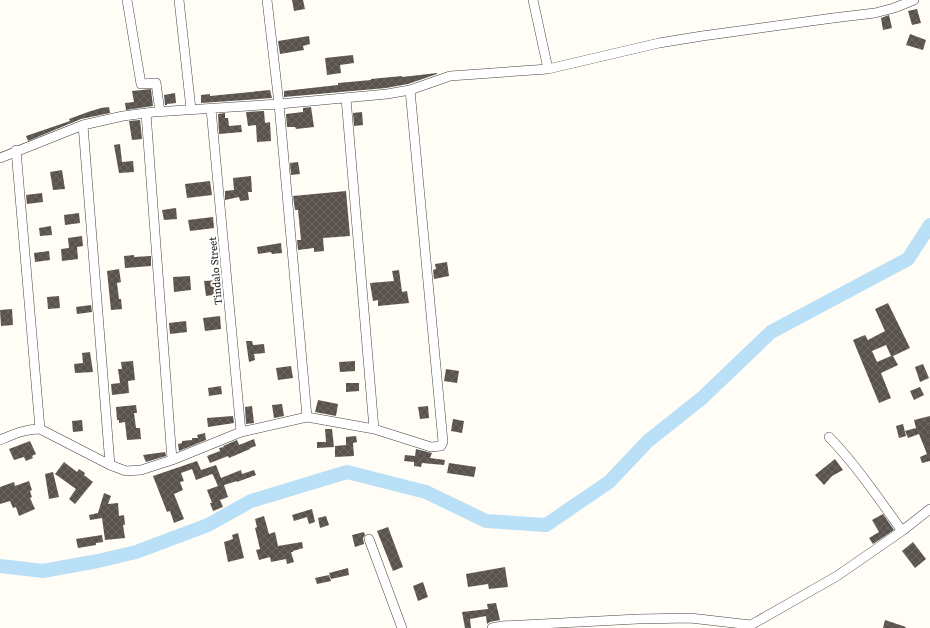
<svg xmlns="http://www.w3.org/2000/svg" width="930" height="628" viewBox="0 0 930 628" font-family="Literata,serif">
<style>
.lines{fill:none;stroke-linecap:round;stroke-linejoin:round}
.river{stroke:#b9e0f7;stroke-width:14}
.building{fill:url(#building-cross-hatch);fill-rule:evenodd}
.minor-casing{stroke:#444;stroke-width:10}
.minor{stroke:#fff;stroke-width:9}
.labels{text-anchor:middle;stroke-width:4;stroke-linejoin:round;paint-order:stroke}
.street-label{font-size:10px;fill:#111;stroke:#fff}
</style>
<defs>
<pattern id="building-cross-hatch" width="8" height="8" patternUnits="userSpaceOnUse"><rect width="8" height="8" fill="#5a524d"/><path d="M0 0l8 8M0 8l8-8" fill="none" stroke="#6d6662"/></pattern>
</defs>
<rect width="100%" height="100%" fill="#fffdf5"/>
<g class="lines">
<!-- river -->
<path class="river" d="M0 566 43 571 98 561 136 552 208 525 251 501 347 472 426 492 486 521 546 525 609 482 648 441 702 398 771 332 908 259 930 225"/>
</g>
<!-- building -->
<path class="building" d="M292 0H303L305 9 294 11Z
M917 9 921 23 912 25 908 11Z
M889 15 892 28 883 30 881 18Z
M910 34 926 40 923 50 906 45Z
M309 36 310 44 303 46 304 50 280 54 278 41Z
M353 55 354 63 340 65 341 73 327 75 325 58Z
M437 73V74L408 84 386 88 284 97V91L338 85V83L371 80V79L402 76V77L411 76Z
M151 89 153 106 126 110 125 103 134 102 132 91Z
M270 90 272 98 201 103V95L210 94V96Z
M175 93 176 103 167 104V105H165L164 95Z
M109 107 110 113 81 119 28 141 26 136 70 121 69 119 88 112 101 108Z
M311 107 314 127 296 129 295 127H287L286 114 303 112V108Z
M264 111 265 123 270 122 271 141 257 142 256 125 248 126 246 112Z
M362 112 363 125 354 126 353 113Z
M225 113V118H228L229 126 241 125 242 132 219 134 218 114Z
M140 120 142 139 132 140 129 121Z
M120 144 122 162 133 161 134 172 119 173 114 145Z
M298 162 300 174 291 175 290 163Z
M62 170 65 189 53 190 50 172Z
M251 176 252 192H248L249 200 240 201 239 197 225 200V191L234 190 233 178Z
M210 181 212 195 187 198 185 184Z
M346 191 350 236 323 238 324 251 314 252V248L298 250 297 240H301L298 210H295L293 196Z
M42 193 43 202 27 204 26 195Z
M176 208 177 219 164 220 162 210Z
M79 213 80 223 65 225 64 215Z
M213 217 214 228 190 231 188 220Z
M51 226 52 235 40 236 39 228Z
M82 236 83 246 77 247 78 259 62 261 61 249 69 248 68 238Z
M281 243 282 253 272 254 271 252 258 254 257 247Z
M49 251 50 260 35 262 34 253Z
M134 255V257L151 256V266L125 268 124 256Z
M447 262 449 276 434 279 433 270 436 269 435 264Z
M119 269 121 282 117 283 119 299H121L122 309 111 310 107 271Z
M399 270 402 292 407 291 409 303 378 306V300L373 301 370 283 394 281 392 271Z
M190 276 191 290 174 292 173 277Z
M219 280 220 294 206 296 204 281Z
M59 296 60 308 48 309 47 297Z
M888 303 910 348 893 356 898 365 881 373 891 398 879 403 853 340 865 335 868 340 885 331 875 309ZM886 345 891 356 877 362 872 351Z
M91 305 92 312 77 314 76 307Z
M12 309 13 325 1 326 0 310Z
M220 316 221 329 205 331 203 318Z
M186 321 187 332 170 334 169 323Z
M246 341H252L253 345 264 344 265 353 254 354 255 360 249 362Z
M90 352 93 372 75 373 74 364 83 363 82 353Z
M133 361 135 380 128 381 129 393 112 395 111 384 120 383 118 369H122L121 362Z
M355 361V371L340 372 339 362Z
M923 364 929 378 920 382 915 367Z
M291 366 293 378 278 380 276 368Z
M446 369 459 371 457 383 444 381Z
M346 383H359V391L346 392Z
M221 386 222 394 209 396 208 388Z
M920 387 924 395 914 400 910 391Z
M318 400 338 404 336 416 315 412Z
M282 404 284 416 274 418 272 405Z
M136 405 137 413H134L136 428H140L141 439 127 440 125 422 119 423V420H117L116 407Z
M252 406 254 423 246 424 245 407Z
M428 406 429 418 420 419 418 407Z
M233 416 234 423 208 427 207 418Z
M930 416V461L922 463 920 457 927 454 919 434 908 438 905 431 916 428 914 420Z
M453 419 464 421 462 433 451 431Z
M82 420 83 431 73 432 72 421Z
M903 424 906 436 899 438 896 426Z
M325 429H332L334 447 317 448V442H326Z
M205 433 206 440 179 451 178 444 182 443V441L192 440V438H198L197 435Z
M356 436 357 442 353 443 354 456 335 457V446L346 445V437Z
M254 439 256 446 250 448V449L229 458 228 456 210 463 207 456 220 451 219 448 224 447 223 446 237 440 239 445Z
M30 441 36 454 32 456 33 458 26 461 24 457 14 460 9 449Z
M416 449 432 453 430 458 445 460 444 465 422 463 421 467 414 466V462L404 461 405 455 415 456Z
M165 452 166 456 146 462 143 455Z
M835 459 843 470 832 476 824 485 815 475Z
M197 461 201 470 216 465 221 478 241 470 242 474 254 470 256 475 237 482V481L224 485 228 497 220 500 223 507 213 511 210 503H212L207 490 218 486 213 475 212 474 196 480 192 469 181 473 184 481 180 482 183 490 174 494 184 519 174 523 170 511 167 512 153 476Z
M64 462 77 472 79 469 85 473 84 475 93 482 75 504 69 499 76 489 55 474Z
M449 463 476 467 474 477 447 473Z
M53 472 59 497 49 499 45 474Z
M29 481 32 490 30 491 32 497 30 498 35 509 19 516 16 507 13 508 10 501 0 504V487L14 482 15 486Z
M104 493 111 496 108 504 118 503 119 516 124 515 125 525H123L125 538 105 540 102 518 90 520 89 515 98 513Z
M312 509 315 522 309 524 307 517 294 521 292 515Z
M883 514 894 530 873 544 869 538 879 532 872 520Z
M264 516 269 534 275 532 278 546 302 542 303 548 293 551V552H291L294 562 287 564 286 559 271 562 270 557 259 560 256 550 260 549 255 528 257 527 255 519Z
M326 516 329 525 320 528 318 518Z
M388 527 403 567 393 571 377 531Z
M364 532 365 535 363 538 364 544 355 547 352 535Z
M238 533 244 558 228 562 224 542 233 539 232 535Z
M102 535 103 542 96 543V545L78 548 76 539Z
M913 542 926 559 915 568 902 551Z
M505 567 508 587 489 589 488 584 468 587 466 574Z
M348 568 349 575 331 579 329 573Z
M329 575 331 581 317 584 315 578Z
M423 582 428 597 418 601 413 586Z
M496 603 500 620 490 622 487 624 486 616 470 619 471 628H465L462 612 488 609 487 604Z
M885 620 906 627 905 628H883Z"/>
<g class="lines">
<defs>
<path id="minor" d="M127 0 141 84 156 83 160 112
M179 0 191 109
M267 0 279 104 307 417
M533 0 548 69
M346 98 374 429
M211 109 241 432
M146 113 172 460
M83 125 110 465
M16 150 40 429
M0 158 83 125 123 116 154 112 279 104 387 94 410 90 450 76 548 69 659 43 702 36 833 18 875 13 894 8 914 0
M829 437C857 466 879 499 902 531
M0 440C14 434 25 429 40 429L110 465 126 471 141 470 172 460 241 432 307 417 374 429 431 447 441 446 443 442 410 90
M369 539 402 628
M492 628 502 626 638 619 690 618 751 625 837 576 902 531 930 509"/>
</defs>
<!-- minor casing -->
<use href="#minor" class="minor-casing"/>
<!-- minor -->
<use href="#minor" class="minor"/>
</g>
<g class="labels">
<!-- street labels -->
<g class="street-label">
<text transform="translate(215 271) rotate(-95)" y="4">Tindalo Street</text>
</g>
</g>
</svg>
